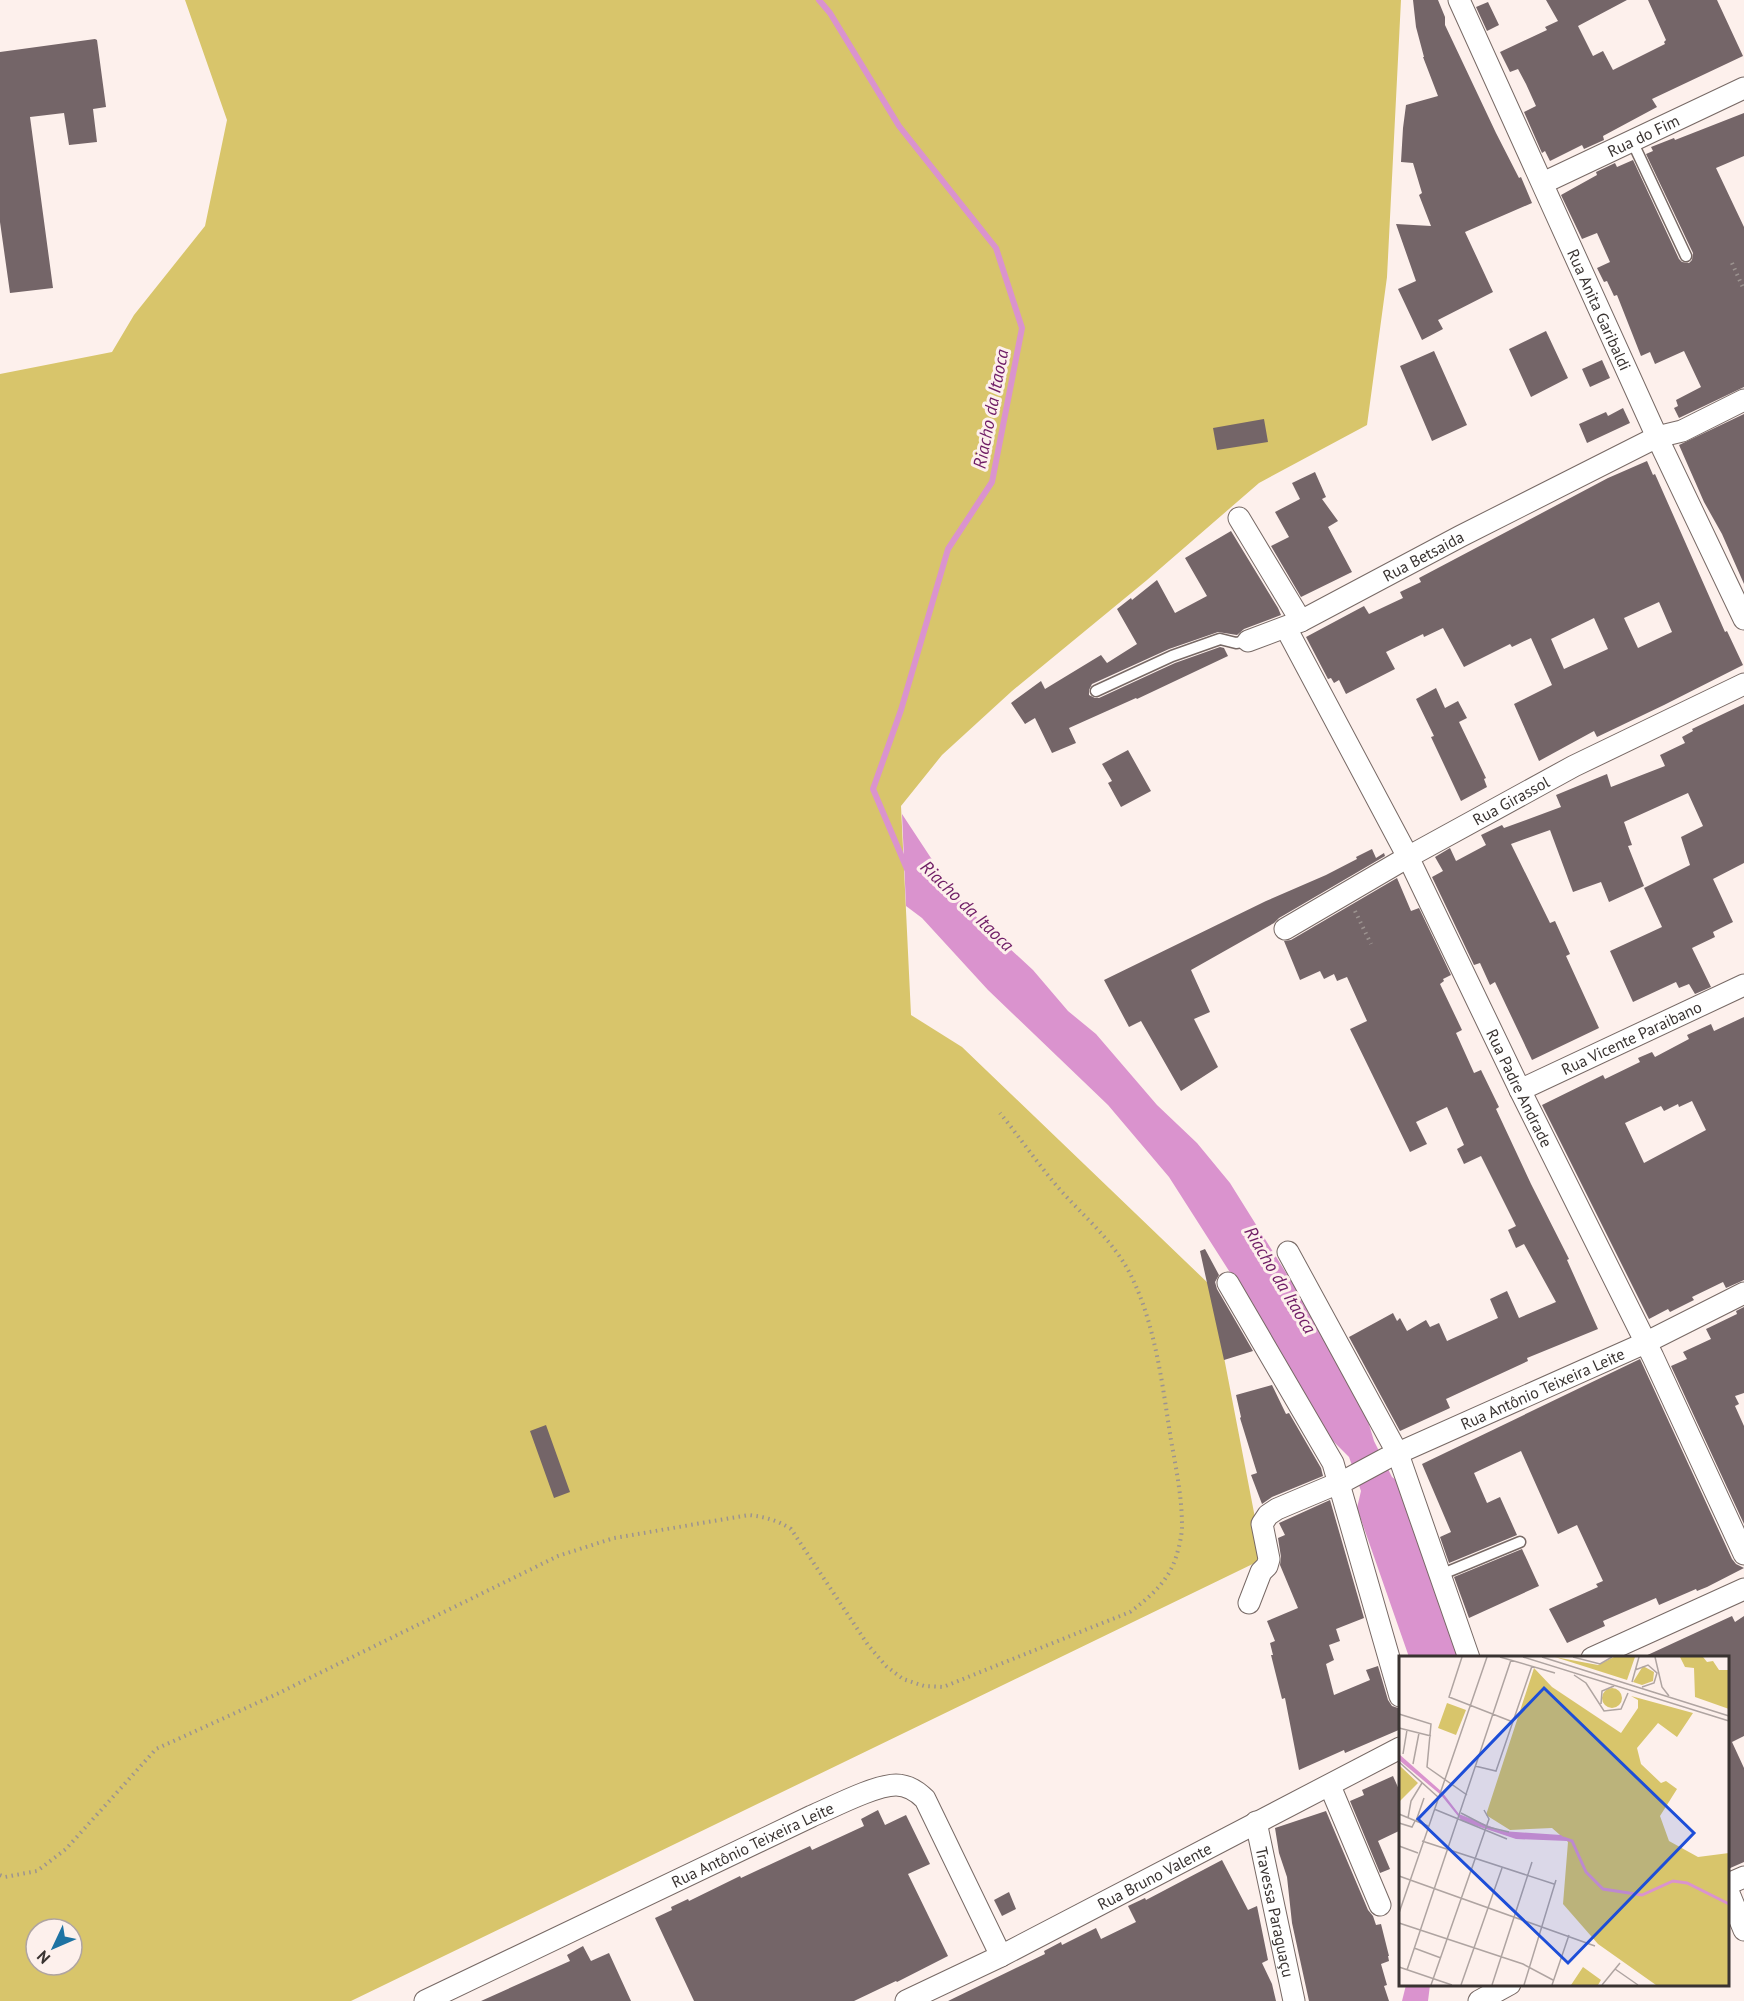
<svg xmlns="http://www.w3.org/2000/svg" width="1744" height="2001" viewBox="0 0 1744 2001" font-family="'PT Sans',sans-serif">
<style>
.green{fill:#d8c56b;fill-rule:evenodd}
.water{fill:#da93ce}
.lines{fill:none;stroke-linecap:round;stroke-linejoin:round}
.stream{stroke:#da93ce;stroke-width:6}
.building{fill:#746568;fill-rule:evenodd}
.service-casing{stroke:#776965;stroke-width:13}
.minor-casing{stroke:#776965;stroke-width:23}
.path{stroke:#9c9390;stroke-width:4;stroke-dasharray:1.5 4.5;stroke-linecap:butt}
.service{stroke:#fff;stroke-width:10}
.minor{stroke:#fff;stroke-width:21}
.labels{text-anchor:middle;stroke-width:6;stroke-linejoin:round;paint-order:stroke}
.street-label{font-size:16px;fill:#393331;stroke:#fdf0ec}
.water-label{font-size:18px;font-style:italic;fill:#6f1c65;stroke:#fdf0ec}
.inset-river{fill:none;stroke:#da93ce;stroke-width:3}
.inset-road{fill:none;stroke:#afa4a1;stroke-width:1.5}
.view{fill:#1d4ed8;fill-opacity:0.15;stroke:#1d4ed8;stroke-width:3}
.inset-edge{fill:none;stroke:#393331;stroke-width:3}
</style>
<rect width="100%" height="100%" fill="#fdf0ec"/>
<!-- green -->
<path class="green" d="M185 0H1401L1387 277 1367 425 1259 483 1147 580 1012 691 942 755 901 806 911 1015 962 1047 1210 1285 1263 1559 351 2001H0V374L112 352 134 315 205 226 227 120ZM36 1929H72V1965H36Z"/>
<!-- water -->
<path class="water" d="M902 814 954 893 981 922 1033 970 1068 1011 1096 1034 1157 1105 1197 1143 1230 1183 1358 1388 1374 1441 1392 1477 1406 1487 1459 1657H1409L1357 1508 1361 1491 1349 1457 1327 1435 1270 1335 1169 1177 1108 1105 988 990 922 918 906 906Z
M1406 1985H1430L1428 2001H1402Z"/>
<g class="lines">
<!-- stream -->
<path class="stream" d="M819 0 830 13 899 126 996 248 1022 328 992 482 948 549 901 710 873 789 907 869"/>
</g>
<!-- building -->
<path class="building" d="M1413 0H1438L1445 17V25L1496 133 1519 178 1521 177 1532 203 1465 232 1493 292 1438 320 1443 329 1422 340 1398 289 1416 281 1396 224 1431 226 1419 195 1422 193 1413 163 1401 162 1403 128 1406 105 1438 96 1423 57H1424L1416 27Z
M1546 0H1627L1578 26 1593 56 1603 51 1613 70 1665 44 1664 42 1666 40 1648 0H1717L1743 56 1652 99 1657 107 1603 136 1604 140 1584 149 1582 145 1550 161 1545 151 1542 153 1524 112 1536 106 1526 84 1518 69 1510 72 1500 52 1547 30 1545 27 1558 21Z
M1488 2 1499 25 1487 31 1476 7Z
M95 39 97 40 106 107 93 109 97 142 69 145 64 113 30 117 53 288 10 293 0 222V52Z
M1744 113V156L1716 168 1744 227V387L1679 418 1674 408 1678 406 1676 400 1701 387 1684 351 1655 364 1650 352 1641 356 1617 295 1614 296 1607 281 1604 282 1597 268 1610 262 1597 233 1582 239 1561 195 1597 175 1596 172 1615 163 1617 167 1633 160 1679 259 1682 262 1689 263 1692 260 1693 253 1646 154 1653 151 1651 147 1674 138 1675 140Z
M1546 331 1568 378 1531 397 1509 349Z
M1434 351 1467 425 1432 441 1400 366Z
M1602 360 1610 378 1590 387 1582 369Z
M1623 408 1630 423 1587 443 1579 424 1606 412 1608 416Z
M1744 414V584L1722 534 1704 502 1679 445Z
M1264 419 1268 442 1217 450 1213 428Z
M1647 461 1653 475 1655 474 1725 632 1727 631 1743 665 1664 705 1597 737 1594 731 1539 761 1514 704 1552 685 1531 638 1512 647 1510 644 1464 667 1443 628 1424 637 1423 634 1386 652 1395 669 1346 694 1339 680 1334 683 1331 678 1328 679 1306 637 1364 606 1369 614 1403 598 1400 592 1421 582 1419 578 1608 478ZM1659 602 1672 632 1638 648 1624 618ZM1594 618 1608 649 1564 669 1551 639Z
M1315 472 1326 497 1322 499 1338 521 1328 527 1352 572 1301 597 1271 546 1289 537 1275 512 1300 499 1292 483Z
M1231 531 1278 608 1281 615 1244 629 1237 635 1218 632 1169 649 1092 684 1089 690V695L1095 698H1099L1175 663 1220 647 1224 648 1228 656 1137 699 1136 698 1069 728 1076 743 1052 753 1035 718 1025 724 1011 703 1041 681 1045 689 1101 655 1107 663 1137 644 1117 609 1131 598 1132 600 1157 580 1175 613 1207 596 1185 558Z
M1436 688 1445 708 1458 701 1467 718 1459 722 1486 778 1484 779 1487 787 1461 801 1431 737 1434 736 1416 699Z
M1744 704V863L1713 879 1733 922 1713 932 1715 937 1692 948 1711 987 1695 994 1689 984 1679 988 1676 982 1633 1002 1610 951 1662 927 1644 888 1690 865 1681 837 1703 826 1688 793 1624 822 1632 845 1628 846 1644 886 1609 902 1601 882 1573 892 1550 830 1511 844 1550 923 1555 921 1570 954 1566 956 1599 1028 1532 1060 1495 982 1490 985 1480 963 1474 965 1443 900 1432 877 1443 871 1435 857 1450 848 1456 861 1486 845 1481 835 1502 825 1504 828 1561 807 1556 795 1607 774 1611 787 1665 766 1660 755 1685 743 1682 737 1693 731 1692 729Z
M1128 750 1151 791 1121 807 1108 783 1112 781 1102 764Z
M1372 849 1376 858 1384 853 1385 856 1279 918 1274 923 1191 970 1210 1012 1194 1019 1218 1067 1181 1091 1141 1021 1129 1027 1104 980 1266 901 1326 875 1357 859 1356 857Z
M1397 878 1411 911 1419 908 1451 975 1443 979 1444 981 1440 984 1462 1030 1456 1033 1474 1073 1481 1070 1499 1107 1496 1109 1531 1184 1569 1259 1567 1260 1598 1329 1527 1358 1528 1361 1446 1399 1450 1408 1400 1431 1349 1337 1393 1313 1397 1321 1400 1318 1407 1331 1426 1320 1430 1327 1439 1323 1447 1341 1498 1318 1490 1299 1507 1291 1519 1318 1556 1302 1524 1244 1516 1248 1508 1230 1516 1226 1481 1156 1464 1164 1457 1149 1464 1145 1447 1107 1416 1122 1427 1144 1410 1152 1350 1029 1367 1021 1347 977 1337 981 1334 974 1324 979 1320 971 1300 980 1284 941 1291 940Z
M1744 1017V1280L1726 1288 1723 1282 1692 1297 1694 1300 1670 1312 1668 1309 1649 1319 1542 1105 1603 1075 1605 1079 1640 1062 1638 1058 1652 1052 1655 1057 1689 1039 1687 1035 1711 1024 1714 1031ZM1692 1101 1706 1130 1644 1163 1625 1123 1661 1106 1664 1111 1678 1104 1679 1107Z
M1205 1249 1219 1275 1215 1282 1217 1289 1253 1351 1224 1360 1200 1251Z
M1744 1307V1393L1735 1396 1739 1404 1735 1406 1744 1426V1524L1671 1366 1687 1359 1683 1352 1711 1339 1706 1329 1737 1314 1736 1311Z
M1640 1359 1732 1559 1736 1564 1744 1568 1707 1587 1697 1591 1696 1589 1659 1605 1656 1598 1603 1621 1605 1626 1567 1643 1549 1609 1598 1587 1596 1584 1603 1581 1577 1525 1558 1534 1521 1451 1474 1473 1487 1503 1500 1497 1517 1535 1449 1563 1440 1537 1451 1532 1422 1464Z
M1272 1385 1286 1414 1289 1413 1321 1468 1323 1476 1272 1497 1262 1504 1251 1475 1257 1473 1240 1418 1241 1417 1236 1395Z
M546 1425 570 1492 554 1498 530 1431Z
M1330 1500 1364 1618 1336 1629 1340 1641 1329 1645 1334 1660 1326 1664 1334 1695 1370 1680 1366 1670 1378 1666 1388 1700 1392 1706 1398 1708 1401 1715V1729L1345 1753 1344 1750 1299 1770 1285 1698 1282 1699 1271 1655H1273L1270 1643 1275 1641 1267 1621 1298 1608 1280 1565 1281 1557 1278 1538 1285 1535 1279 1523Z
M1522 1549 1539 1586 1469 1618 1454 1577Z
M1732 1616 1735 1622 1744 1616V1736L1732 1742 1744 1768V1862L1728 1869V1658H1641Z
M1393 1776 1401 1794V1830L1378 1841 1390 1869 1380 1873 1350 1801 1364 1795 1362 1790Z
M878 1810 885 1825 906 1815 930 1864 908 1874 948 1956 897 1982 896 1981 854 2001H694L655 1918 672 1910 671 1907 688 1899 689 1901 740 1876 741 1878 810 1846 812 1850 864 1826 861 1819Z
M1326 1811 1368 1910 1373 1916 1376 1925 1381 1924 1389 1956H1388L1389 1961 1381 1964 1387 1985 1384 1986 1389 2001H1309L1292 1923 1287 1877 1279 1853 1275 1828Z
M1222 1860 1248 1910 1257 1906 1268 1960 1262 1963 1272 1984 1276 2001H948L1045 1954 1044 1951 1061 1942 1062 1945 1096 1928 1101 1939 1136 1922 1128 1906 1145 1898 1146 1900Z
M1009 1892 1016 1909 1002 1916 994 1900Z
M583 1946 591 1961 609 1953 631 2001H481L570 1961 567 1955Z"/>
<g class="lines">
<defs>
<path id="service" d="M1632 141 1686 256
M1096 691 1172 656 1220 639 1236 643 1248 641
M1440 1575 1520 1542"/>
<g id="minor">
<path id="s1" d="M1459 0 1657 437 1744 619"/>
<path id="s2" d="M1543 183 1744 88"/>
<path d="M1239 518 1301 621"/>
<path id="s3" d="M1286 628 1408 857 1520 1090 1653 1357 1744 1554"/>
<path id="s4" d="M1248 641 1301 621 1461 536 1657 437 1682 431 1744 400"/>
<path id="s5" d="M1285 929 1408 857 1574 766 1744 684"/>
<path id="s6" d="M1520 1090 1744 985"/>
<path d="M1288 1252 1398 1454 1469 1658"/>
<path d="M1228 1283 1333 1463 1400 1696"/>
<path id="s7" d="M1249 1603 1261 1572 1267 1566 1269 1559 1262 1524 1268 1515 1277 1509 1348 1479 1387 1458 1645 1343 1744 1293"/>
<path d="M1592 1658 1744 1589"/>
<path d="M1330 1786 1380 1905"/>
<path id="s8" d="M1256 1822 1294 2001"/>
<path d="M1728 1884 1744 1877"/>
<path d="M1728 1891 1744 1930"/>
<path id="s9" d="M425 2001 812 1816C833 1807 875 1785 896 1785 908 1785 917 1791 925 1799L1001 1956"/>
<path id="s10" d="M906 2001 1001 1956 1400 1748"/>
<path d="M1479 2001 1510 1984"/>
</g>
</defs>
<!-- service casing -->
<use href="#service" class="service-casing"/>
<!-- minor casing -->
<use href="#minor" class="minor-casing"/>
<!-- path -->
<path class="path" d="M1732 263 1744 290
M1355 911 1371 944
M0 1875 5 1877 37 1871 66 1849 156 1749 279 1693 558 1556 614 1538 749 1515C765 1517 777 1520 791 1529L868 1645 886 1666 903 1679 924 1686 943 1687 1130 1612C1150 1597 1168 1582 1176 1557 1179 1548 1182 1535 1182 1526 1182 1497 1176 1468 1171 1440 1162 1383 1155 1319 1127 1268 1111 1240 1084 1216 1062 1192 1040 1167 1021 1139 1000 1113"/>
<!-- service -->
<use href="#service" class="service"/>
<!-- minor -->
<use href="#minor" class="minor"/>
</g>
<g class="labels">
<!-- street labels -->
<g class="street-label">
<text dy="6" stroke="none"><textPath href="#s2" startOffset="111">Rua do Fim</textPath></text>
<text dy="6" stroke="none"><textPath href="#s1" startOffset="340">Rua Anita Garibaldi</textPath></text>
<text dy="6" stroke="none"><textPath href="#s4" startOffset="195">Rua Betsaida</textPath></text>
<text dy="6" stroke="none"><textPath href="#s5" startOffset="260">Rua Girassol</textPath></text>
<text dy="6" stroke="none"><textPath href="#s6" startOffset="123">Rua Vicente Paraibano</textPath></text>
<text dy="6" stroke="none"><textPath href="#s3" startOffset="516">Rua Padre Andrade</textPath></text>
<text dy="6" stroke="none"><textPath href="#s7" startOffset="398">Rua Antônio Teixeira Leite</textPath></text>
<text dy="6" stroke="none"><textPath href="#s9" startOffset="363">Rua Antônio Teixeira Leite</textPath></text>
<text dy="6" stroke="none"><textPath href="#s10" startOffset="278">Rua Bruno Valente</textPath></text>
<text dy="6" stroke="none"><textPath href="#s8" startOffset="92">Travessa Paraguaçu</textPath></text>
</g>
<!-- water labels -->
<g class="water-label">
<text transform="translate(991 409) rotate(-79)" y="6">Riacho da Itaoca</text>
<text transform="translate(967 906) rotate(44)" y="6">Riacho da Itaoca</text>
<text transform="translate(1280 1280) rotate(59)" y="6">Riacho da Itaoca</text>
</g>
</g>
<!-- overview -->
<g transform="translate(1399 1656)">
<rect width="330" height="330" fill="#fdf0ec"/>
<path d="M156 1 199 9 215 1H236L228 24ZM281 1H304L308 6 314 5 320 14H330V53L296 41 295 12 286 11ZM244 10 255 16 254 25 243 29 234 26ZM135 12 153 31 222 77 239 52V44L232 40 294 57 278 81 259 67 238 92 242 108 262 127 267 125 278 133 261 160 270 185 299 201 330 197V329H257L199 288 164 248 169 186 153 172 111 174 87 159ZM203 42a10 10 0 1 1 20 0a10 10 0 1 1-20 0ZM48 47 67 54 57 79 39 72ZM0 109 19 127 0 146ZM184 311 202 324 199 329H172Z" fill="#d8c56b"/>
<path d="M0 98 43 136 60 158 103 175 162 179 169 185 117 183 63 165 42 139 0 104Z" fill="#da93ce"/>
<path class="inset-river" d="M164 182 173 185 187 216 204 233 243 239 274 225 288 227 330 248"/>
<path class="inset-road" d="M63 1 50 41 114 66M101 1 156 17M124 1 330 65M143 1 330 60M174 1 201 8 213 1M256 1 263 31 270 40M236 14 249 9 258 17 255 27 243 31M175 19 187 27 205 55 222 53 229 37M233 26 240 1M202 48 203 35 215 30M0 58 32 68 28 111 68 139M0 72 32 80M4 98 8 74M0 106 39 141M14 108 20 77M76 110 97 115 133 10M35 153 108 183M62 157 89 171 110 176M0 158 29 170M9 162 12 145 23 127M17 165 25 142M0 167 13 171 16 165M23 185 155 228M0 190 19 197M0 220 196 290M0 257 88 1M0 267 124 308 154 324M15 292 42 302M0 311 53 329M216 313 239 329M8 314 112 4M32 329 90 163 85 154M62 329 103 212M93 329 133 206M125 329 157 224M153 329 170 279M203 329 221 307"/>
<path class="view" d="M145 32 295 177 169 307 19 163Z"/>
<rect width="330" height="330" class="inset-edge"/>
</g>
<!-- north arrow -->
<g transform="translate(54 1947) rotate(226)"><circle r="28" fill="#fdf0ec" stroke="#afa4a1" stroke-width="1.5"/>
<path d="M0-4.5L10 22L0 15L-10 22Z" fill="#1e73a3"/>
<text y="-9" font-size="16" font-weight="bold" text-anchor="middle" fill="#393331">N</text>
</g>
</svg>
